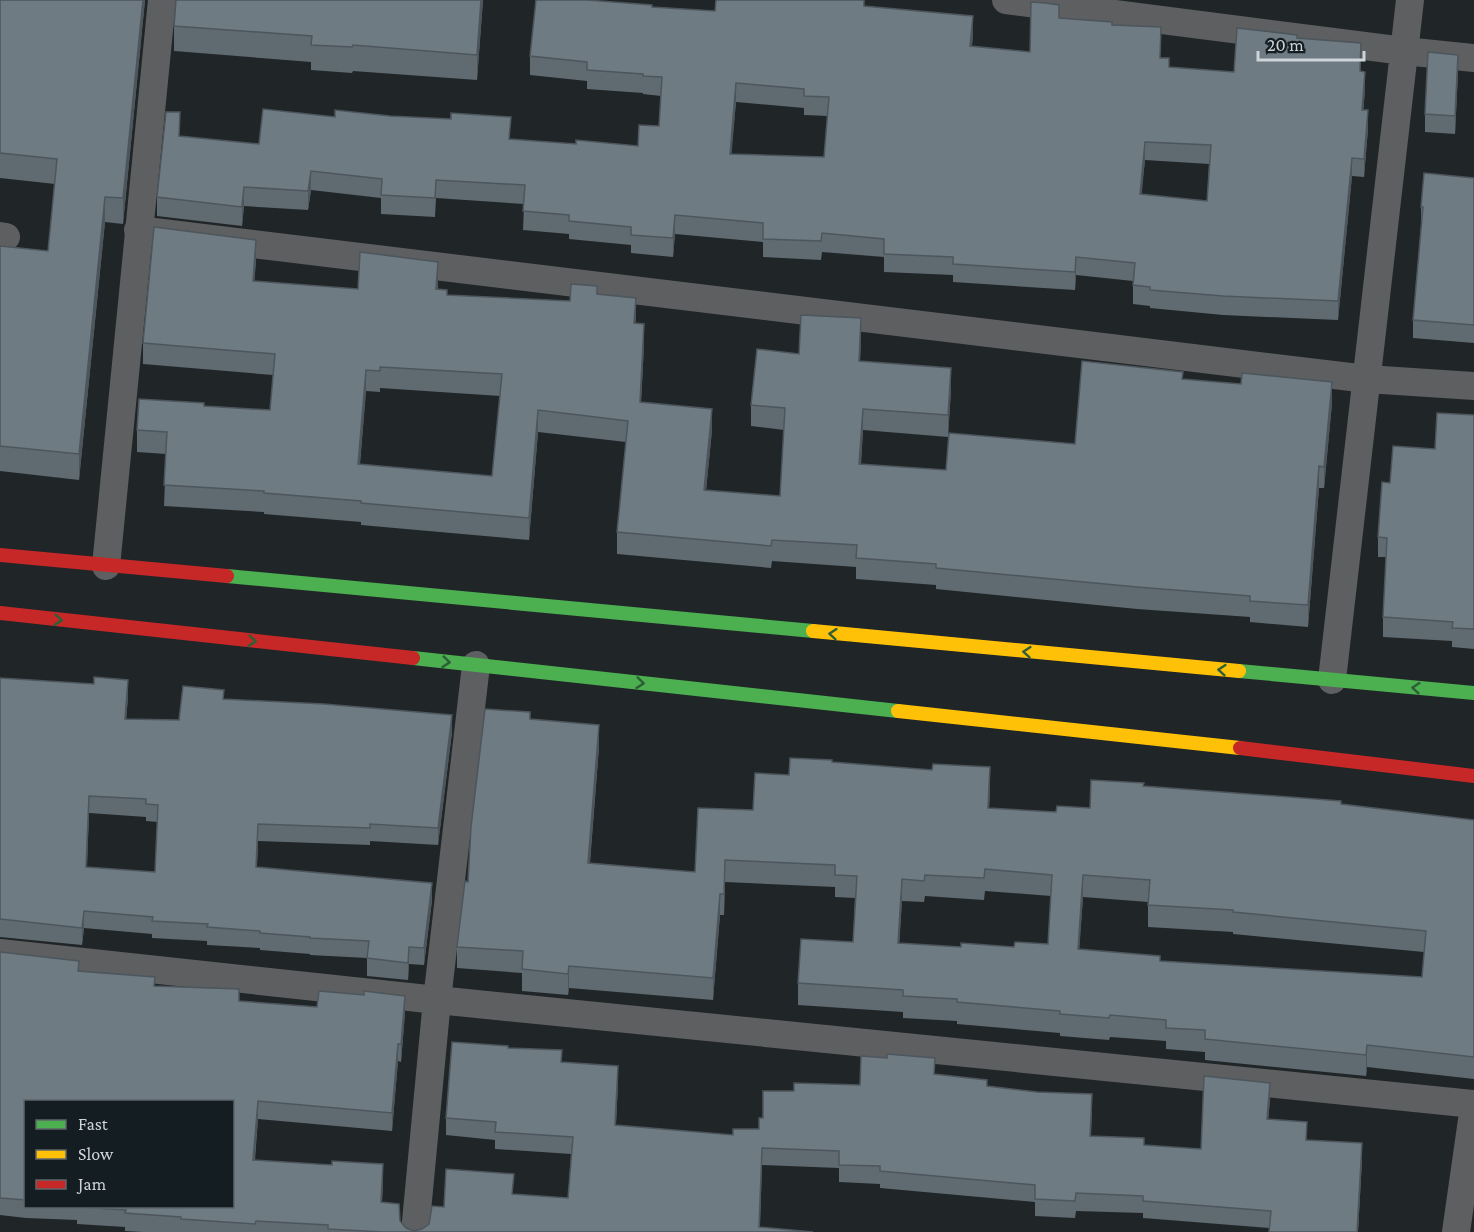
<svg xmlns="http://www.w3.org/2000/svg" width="1474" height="1232" viewBox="0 0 1474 1232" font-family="'Crimson Pro',serif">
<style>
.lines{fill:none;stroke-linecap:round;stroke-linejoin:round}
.street{stroke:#5d5f60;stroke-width:28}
.fast{stroke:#4caf50;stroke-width:14}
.slow{stroke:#ffc107;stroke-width:14}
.jam{stroke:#c62828;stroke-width:14}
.wall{fill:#5f6a71;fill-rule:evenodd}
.shaded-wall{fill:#4d565c}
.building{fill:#6e7b83;stroke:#4d565c;stroke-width:1.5;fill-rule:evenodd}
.oneway{stroke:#2d5f37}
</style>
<rect width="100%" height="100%" fill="#202528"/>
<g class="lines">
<!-- street -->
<path class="street" d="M1006 0 1404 51 1474 58
M138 230 1367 379 1474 386
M0 236 6 237
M106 566 162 0
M1332 680 1410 0
M0 953 437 1000 1474 1104
M415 1232 437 1000 476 665
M1456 1232 1474 1106"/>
<!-- fast -->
<path class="fast" d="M227 576 813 631
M413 658 898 711
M1239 671 1474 693"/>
<!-- slow -->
<path class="slow" d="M813 631 1239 671
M898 711 1240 748"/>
<!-- jam -->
<path class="jam" d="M0 555 227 576
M0 613 413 658
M1240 748 1474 776"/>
</g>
<!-- wall -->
<path class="wall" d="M0 0H145L123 224 105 222 79 480 0 471V246L48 251 55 184 0 178Z
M176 0H483L477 80 353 71 352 73 311 70V62L174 51V26Z
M864 0V6L973 34 972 46 1030 52 1059 18 1112 25 1161 58 1169 67 1234 72 1297 38 1361 71 1365 90 1363 110 1368 129 1364 177 1352 176 1338 320 1223 315 1150 308V306L1133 304V281L1076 275 1075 290 953 282V275L884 272V257L822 252 821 260 763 257V242L675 234 673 257 631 253V245L569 239V234L523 230 524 204 436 198 435 217 381 214V198L311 190 308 210 244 206 242 226 157 216V197L180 136 259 144 511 139 576 144 638 146 659 126 661 96 643 94V93L587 89V81L530 75V56L652 7 715 11ZM736 102 804 108V115L828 116 824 157 731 154ZM1145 160 1209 164 1207 201 1141 194Z
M1458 73 1455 134 1425 132V114Z
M1474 178V343L1413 338V320L1421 225V207Z
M256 261 254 281 358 289 438 283V289L447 295 570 301 597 295 635 323 644 345 641 402 712 430 706 490 780 496 784 430 751 426V405L799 354 861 340 860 361 951 389 948 437 863 430 861 464 946 470 1075 444 1183 379 1332 403 1324 488H1319L1308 627 1250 622V617L1137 609 936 589V585L856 579V567L772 561 771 568 617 554V532L626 442 538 432 529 540 361 525V522L264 514V512L164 506 166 454 137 452V430L204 406 270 410 273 375 143 364V343ZM380 388 500 396 492 476 360 464 366 391 380 392Z
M1474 415V649L1452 647V641L1383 637V617L1386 557H1378V537L1390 483 1435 449Z
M0 678 128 697 126 719 179 720 224 699 452 732 438 845 370 841V845L258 841 257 867 432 900 424 965 409 964 408 980 367 976V958L310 955V954L260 950V948L207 945V941L152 938V934L84 928 82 945 0 937ZM89 813 146 817V821L158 822 155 872 87 867Z
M530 719 599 747 590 863 695 872 753 810 789 775 832 762 990 789 989 808 1056 812 1090 808 1144 786 1341 805 1474 820V1079L1367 1067 1366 1076 1205 1060V1052L1166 1049V1041L1110 1037 1109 1040 1060 1036V1033L957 1024V1021L903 1018V1012L798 1005V983L853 942 855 898 835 897V887L725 882 724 915H720L713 1000 569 988 568 995 522 991V973L457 968V947L468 882ZM985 891 1051 896 1048 944 1014 947H961L899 944 902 901 924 902 925 896 984 900ZM1083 897 1148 902V927L1233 932V934L1424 952 1422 977 1160 961 1079 949Z
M0 952 79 971 155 986 239 1001 405 1013 401 1062 398 1061 392 1131 258 1119 255 1160 383 1182 382 1202 406 1228 414 1231 422 1229 444 1207 513 1194 568 1198 571 1154 495 1149V1140L446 1135V1118L508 1048 562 1062 618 1083 616 1125 733 1135 759 1129 763 1118 794 1091 860 1085 935 1074 1092 1112 1091 1136 1144 1145 1201 1149 1270 1100 1268 1119 1307 1140 1362 1160 1358 1232H1269V1228L1143 1218V1213L1076 1211 1075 1218 1035 1216V1202L880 1188V1184L839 1182V1168L762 1165 760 1227 813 1232H143L125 1231V1227L77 1224V1220L26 1218 0 1215ZM26 1101 232 1206H26Z"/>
<!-- shaded-wall -->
<path class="shaded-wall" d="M143 0H145L123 224V198Z
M481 0H483L477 80V55Z
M973 16V34L970 64V46Z
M1458 55V73L1455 134V116Z
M1365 72V90L1362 128V110Z
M736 83V102L730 172V154Z
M1368 110V129L1364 177V159Z
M1145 142V160L1140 212V194Z
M1352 158V176L1338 320V301Z
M311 171V190L308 210V191Z
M244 187V206L242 226V207Z
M105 197V222L79 480V454Z
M675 215V234L673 257V238Z
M256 240V261L253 302V281Z
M1076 257V275L1075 290V272Z
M438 262V283L436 310V289Z
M636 298V319L634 344V323Z
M861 318V340L859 382V361Z
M644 324V345L640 423V402Z
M951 368V389L948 437V415Z
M366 370V391L358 486V464Z
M1332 382V403L1324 488V467Z
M712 409V430L704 511V490Z
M863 409V430L859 486V464Z
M538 410V432L529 540V518Z
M1319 466V488L1308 627V605Z
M128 680V697L125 736V719Z
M452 715V732L438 845V828Z
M599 725V747L588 885V863Z
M990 767V789L988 829V808Z
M89 796V813L86 884V867Z
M258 824V841L256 884V867Z
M725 860V882L724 915V894Z
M1083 875V897L1078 970V949Z
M902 879V901L898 965V943Z
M432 883V900L424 965V948Z
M720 894V915L713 1000V978Z
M84 911V928L82 945V928Z
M409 947V964L408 980V963Z
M569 966V988L568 995V974Z
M405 996V1013L401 1062V1044Z
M398 1044V1061L392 1131V1113Z
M1367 1045V1067L1366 1076V1055Z
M618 1066V1083L615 1143V1125Z
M1270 1083V1100L1267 1137V1119Z
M258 1101V1119L253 1177V1160Z
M1362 1143V1160L1358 1232H1357Z
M383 1164V1182L381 1220V1202Z"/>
<!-- building -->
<path class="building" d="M0 0H143L123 198 105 197 79 454 0 446V246L48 251 57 159 0 153Z
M176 0H481L477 55 353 45 352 47 311 45 312 36 174 26Z
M536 0H587L652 5V7L715 11 716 0H864V6L973 16 970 46 1030 52 1031 2 1045 3 1059 5V18L1112 22V25L1161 27 1160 58H1169V67L1234 72 1237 28 1297 35V38L1361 43 1360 71 1365 72 1362 110H1368L1364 159 1352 158 1338 301 1223 296 1150 290V287L1133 285 1135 263 1076 257 1075 272 953 264V257L884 254V239L822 233 821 241 763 239V223L675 215 673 238 631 235V227L569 221V215L523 211 525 185 436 180 435 198 381 195 382 179 311 171 308 191 244 187 242 207 157 197 166 112H180L179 136 259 144 263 109 335 117V110L390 116 451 119V113L511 117 509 139 576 144V140L638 146 639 125 659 126 662 77 643 76V74L587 70V62L530 56ZM736 83 804 89V96L829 97 824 157 730 154ZM1145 142 1211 145 1207 201 1140 194Z
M1428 52 1458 55 1455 116 1425 114Z
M1424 173 1474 178V325L1413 320 1423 207H1421Z
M154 227 256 240 253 281 358 289 360 252 438 262 436 289 447 290V295L570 301 571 284 597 286V294L636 298 634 323 644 324 640 402 712 409 704 490 780 496 785 408 751 405 757 349 799 354 801 315 861 318 859 361 951 368 948 415 863 409 859 464 946 470 949 433 1075 444 1082 361 1183 372 1182 379 1241 384 1242 373 1332 382 1324 467 1319 466 1308 605 1250 601V596L1137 587 936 568V564L856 558 857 545 772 540 771 546 617 532 628 421 538 410 529 518 361 503V501L264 493V491L164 485 167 432 137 430 139 399 204 403V406L270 410 275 354 143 343ZM380 367 502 374 492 476 358 464 366 370 380 371Z
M1437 413 1474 415V629L1452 628 1453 622 1383 617 1387 538 1378 537 1382 482 1390 483 1393 446 1435 449Z
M94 677 128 680 125 719 179 720 183 686 224 690 223 699 324 704 452 715 438 828 370 824V828L258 824 256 867 432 883 424 948 409 947 408 963 367 958 369 941 310 938V937L260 933V931L207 927 208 924 152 921 153 917 84 911 82 928 0 919V678L94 684ZM89 796 146 799V804L158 805 155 872 86 867Z
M485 709 530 712V719L599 725 588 863 695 872 698 808 753 810 755 773 789 775 790 758 832 760V762L932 770 933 764 990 767 988 808 1056 812 1057 806 1090 808 1091 780 1144 783 1143 786 1341 801V804L1474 820V1057L1367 1045 1366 1055 1205 1039V1030L1166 1028V1020L1110 1015 1109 1018 1060 1014V1011L957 1002V999L903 996V990L798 983 801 939 853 942 857 876 835 875V865L725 860 724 894H720L713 978 569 966 568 974 522 969 523 951 457 947 465 881 468 882 471 827ZM985 869 1052 875 1048 944 1015 942 1014 947 961 943V947L898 943 902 879 924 881 925 875 984 878ZM1083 875 1150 880 1148 905 1233 910V912L1426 931 1422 977 1160 961V956L1078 949Z
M0 952 79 961 78 971 155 977 154 986 239 989V1001L317 1007 319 991 364 995V991L405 996 401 1044H398L392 1113 258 1101 253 1160 332 1165V1161L383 1164 381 1202 399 1204 400 1221 406 1228 414 1231 422 1229 429 1224 432 1206 444 1207 446 1169 514 1174 512 1194 568 1198 573 1137 495 1132 496 1122 446 1118 452 1042 508 1046V1048L562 1050 561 1062 618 1066 615 1125 733 1135V1129H759V1118H763V1091H794V1083L860 1085 861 1056 887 1058V1054L935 1058 934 1074 987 1080V1086L1037 1092 1092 1094 1090 1136 1144 1138V1145L1201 1149 1204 1076 1270 1083 1267 1119 1307 1122 1306 1140 1362 1143 1357 1232H1269L1271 1211 1143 1201V1196L1076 1193 1075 1201 1035 1199V1185L880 1171V1166L839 1165V1151L762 1148 759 1227 813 1232H383L328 1229V1225L256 1221 255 1224 181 1219V1217L125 1213 126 1210 77 1207 232 1206V1101H26V1200L0 1198Z"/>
<!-- one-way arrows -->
<defs><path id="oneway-chevron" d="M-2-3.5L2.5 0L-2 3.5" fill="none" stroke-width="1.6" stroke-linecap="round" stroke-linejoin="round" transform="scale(1.5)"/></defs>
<g class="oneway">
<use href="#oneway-chevron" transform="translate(58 620) rotate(6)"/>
<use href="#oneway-chevron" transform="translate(833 634) rotate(-175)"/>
<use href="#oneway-chevron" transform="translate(252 641) rotate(6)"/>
<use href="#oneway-chevron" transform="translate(1027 652) rotate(-175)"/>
<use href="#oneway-chevron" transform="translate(446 662) rotate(6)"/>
<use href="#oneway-chevron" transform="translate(1222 670) rotate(-175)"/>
<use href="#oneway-chevron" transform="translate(640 683) rotate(6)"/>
<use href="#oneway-chevron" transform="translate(1416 688) rotate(-175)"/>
</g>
<!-- legend -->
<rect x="24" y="1100" width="210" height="108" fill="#141d22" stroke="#5e666b" stroke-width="1.5"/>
<rect x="36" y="1120" width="30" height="9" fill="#4caf50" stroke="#5e666b" stroke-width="1.5"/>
<text x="78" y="1130" font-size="18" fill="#ced4d8">Fast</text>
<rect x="36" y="1150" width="30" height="9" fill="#ffc107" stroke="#5e666b" stroke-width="1.5"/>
<text x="78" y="1160" font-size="18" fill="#ced4d8">Slow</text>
<rect x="36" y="1180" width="30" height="9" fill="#c62828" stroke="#5e666b" stroke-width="1.5"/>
<text x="78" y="1190" font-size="18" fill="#ced4d8">Jam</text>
<!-- scale -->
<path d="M1258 51v9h106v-9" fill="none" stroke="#ced4d8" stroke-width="3"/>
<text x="1267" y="51" font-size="18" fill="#ced4d8" stroke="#141d22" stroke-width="4.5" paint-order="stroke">20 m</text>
</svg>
